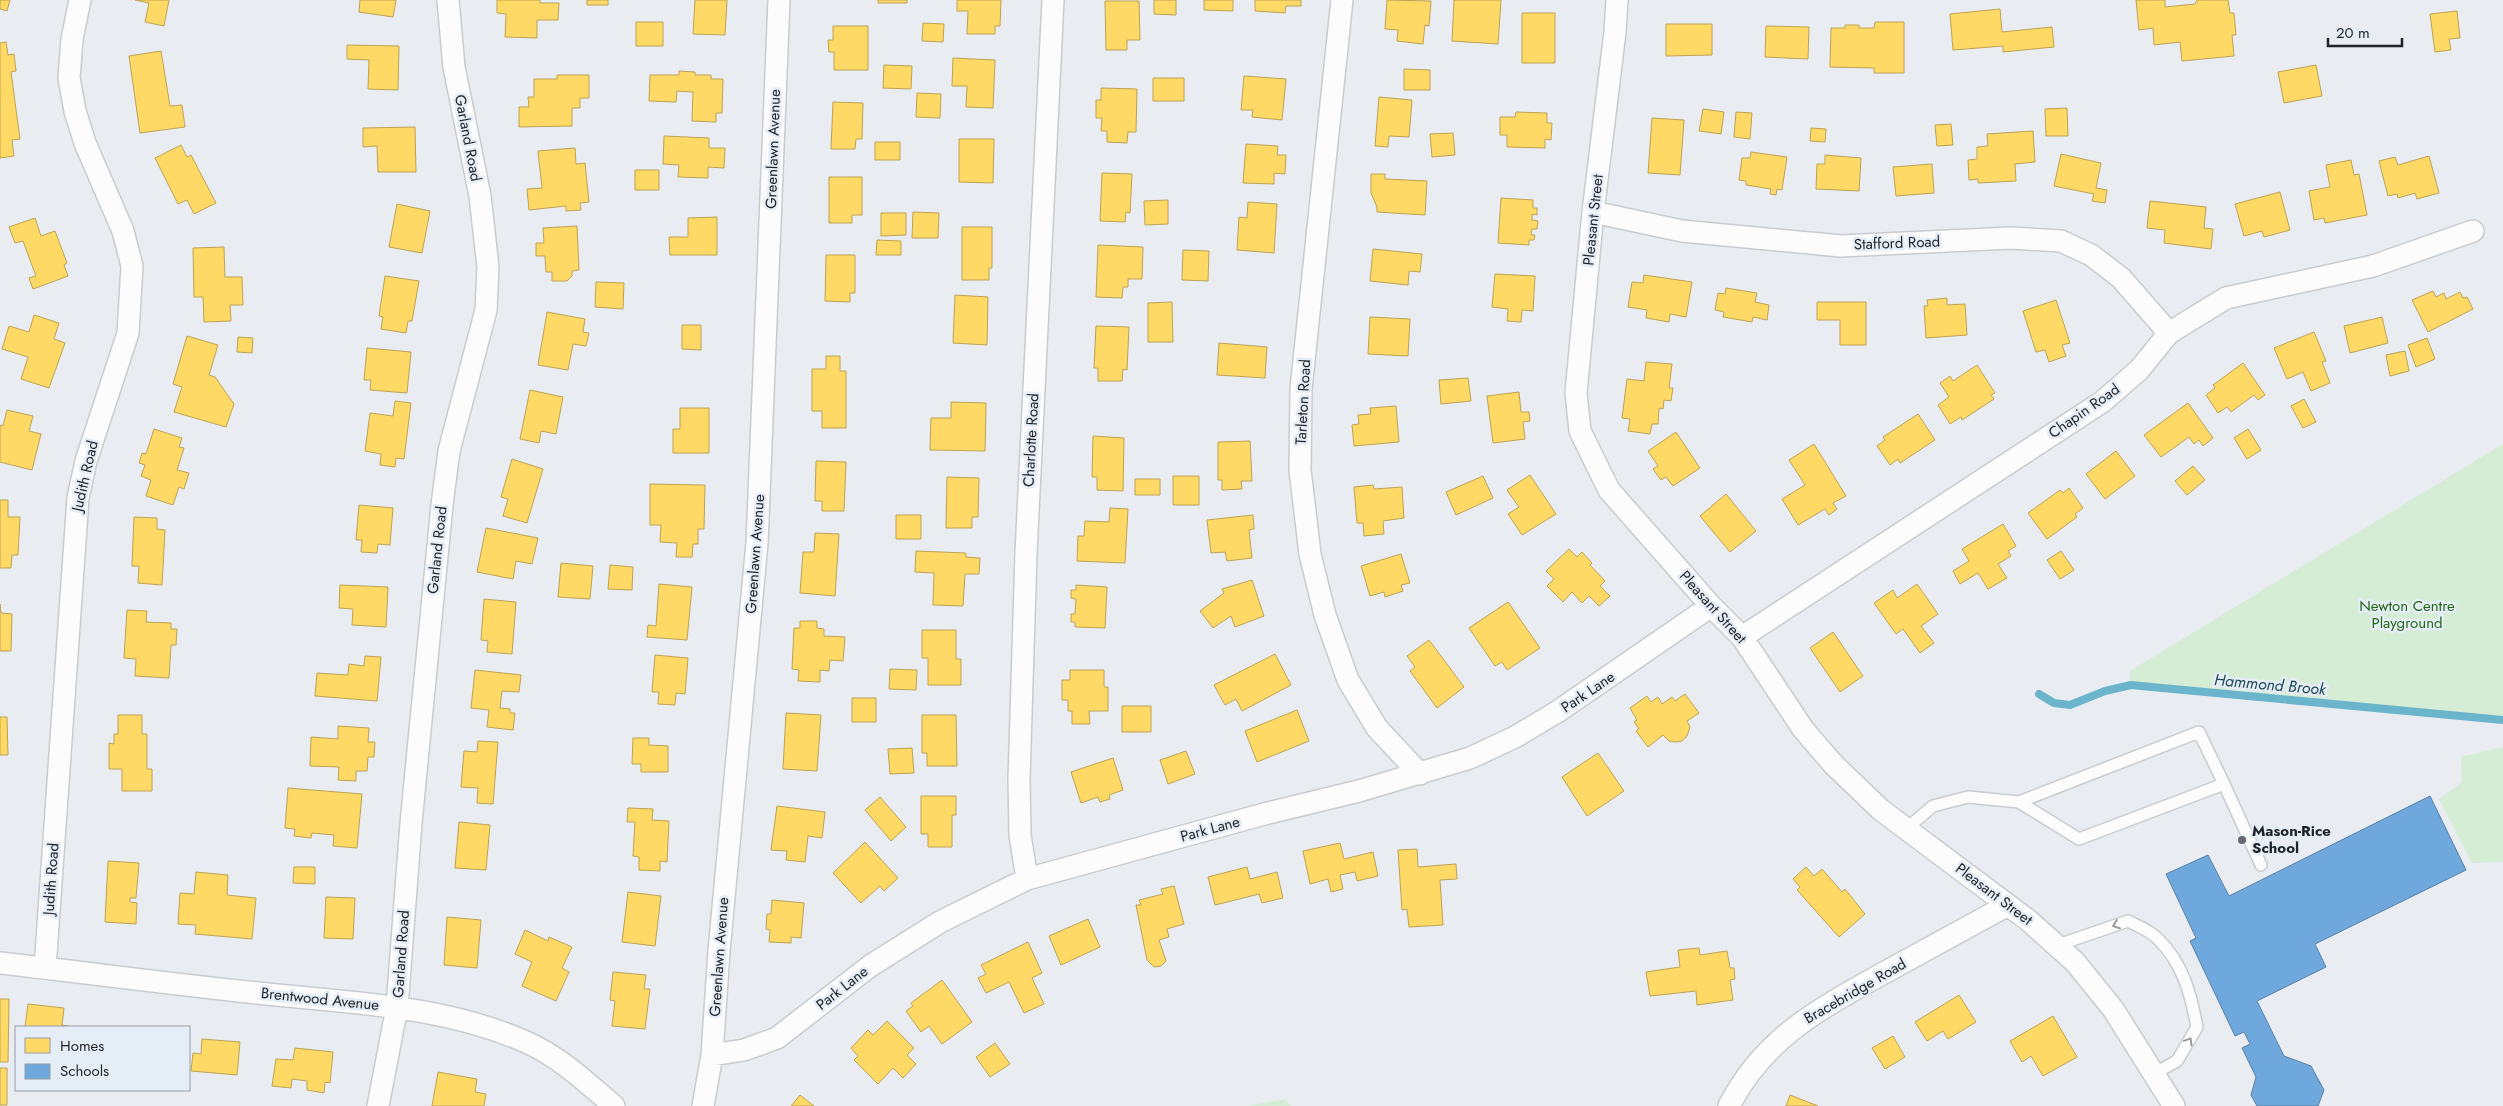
<svg xmlns="http://www.w3.org/2000/svg" width="2503" height="1106" viewBox="0 0 2503 1106" font-family="Jost,sans-serif">
<style>
.green{fill:#d5ecd5}
.homes{fill:#ffd966;stroke:#bca253}
.schools{fill:#6fa8dc;stroke:#5780a5}
.lines{fill:none;stroke-linecap:round;stroke-linejoin:round}
.stream{stroke:#6ab4cc;stroke-width:8}
.lane-casing{stroke:#c8cbcf;stroke-width:14}
.street-casing{stroke:#c8cbcf;stroke-width:24}
.lane{stroke:#fcfcfd;stroke-width:11}
.street{stroke:#fcfcfd;stroke-width:21}
.oneway{stroke:#999a9c}
.poi-dot{fill:#66696d;stroke:#e5edf6;stroke-width:2}
.labels{text-anchor:middle;stroke-width:5;stroke-linejoin:round;paint-order:stroke}
.street-label{font-size:15px;fill:#1f2226;stroke:#e5edf6}
.park-label{font-size:15px;fill:#246815;stroke:#e5edf6}
.poi-label{font-size:15px;font-weight:bold;fill:#1f2226;stroke:#e5edf6;text-anchor:start}
.water-label{font-size:16px;font-style:italic;fill:#204b59;stroke:#e5edf6}
</style>
<rect width="100%" height="100%" fill="#e9edf2"/>
<!-- green -->
<path class="green" d="M2503 444V720L2131 685 2130 671Z
M2503 747V862L2472 863 2439 799 2462 782 2461 757Z
M1284 1099 1291 1106H1247Z"/>
<!-- homes -->
<path class="homes" d="M0 0H10L7 11 0 9Z
M135 0H169L164 26 145 22 149 3Z
M360 0H396L393 17 359 12Z
M497 0H540V3H559L558 20H537V38L505 37 506 14 497 13Z
M587 0H608V5H587Z
M695 0H727L725 35 693 34Z
M878 0H907V3H878Z
M957 0H1001L1000 26H995V34H967L968 11H957Z
M1154 0H1176V15L1154 14Z
M1204 0H1233V11L1204 10Z
M1255 0H1301V6H1286L1285 13 1255 11Z
M1387 0 1431 1 1429 26 1425 25 1423 44 1397 41 1398 30 1385 29Z
M1454 0H1501L1498 44 1452 41Z
M2136 0H2165V7L2195 4 2197 0H2228L2230 13H2234L2236 35H2232L2234 56 2182 61 2180 42 2154 45 2153 28 2139 30Z
M1105 1H1139L1140 40H1127V50H1106Z
M2000 9 2002 32 2052 27 2054 47 2003 52V46L1953 50 1950 14Z
M2457 11 2460 38 2449 39 2451 50 2435 52 2430 14Z
M1522 13H1555V63H1522Z
M636 22H663V46H636Z
M1875 22H1904V73H1874V68L1830 67 1831 28H1845V25H1859V28H1874Z
M923 23 944 24 943 42 922 41Z
M1666 24H1712V55L1666 56Z
M833 26H868V70H834V52H829L828 40H833Z
M1766 26 1809 27 1808 59 1765 57Z
M6 42 8 55 14 54 16 71 11 72 20 139 12 140 14 156 0 158V43Z
M347 45 399 46 398 90 368 89 369 60 347 59Z
M161 51 170 106 182 105 185 127 140 133 129 56Z
M953 58 995 60 993 108 966 107 967 86H952Z
M884 65 912 66 911 89 883 88Z
M2316 65 2322 96 2284 103 2278 72Z
M1404 69 1430 70V90H1404Z
M679 71 695 72V75H711V79H723L722 113H716V122L692 121 693 92 677 91 676 102 649 101 650 75H679Z
M557 75H589V98H580V108H572V126L519 127V107H529L528 97H534V79H557Z
M1244 76 1286 79 1282 120 1252 117 1253 110H1241Z
M1153 78H1184V101H1153Z
M1101 88 1137 89 1136 132H1128L1127 143 1107 142V131H1101L1102 118H1096V100H1101Z
M917 93 941 94 940 118 916 117Z
M1379 97 1412 100 1409 137 1389 136 1388 147 1375 146Z
M833 102 863 103 862 139H856L855 149H831Z
M2067 108 2068 136H2046L2045 109Z
M1703 109 1724 112 1721 134 1699 131Z
M1516 112 1547 113V123H1552L1551 140 1545 139V148L1507 147V135H1500V117H1515Z
M1736 112 1752 113 1750 139 1734 137Z
M1652 118 1684 120 1680 175 1648 173Z
M1951 124 1953 145 1937 146 1935 125Z
M415 127 416 172H378L377 146 363 147V128Z
M1811 128 1826 129 1825 142 1810 141Z
M2033 131 2035 162 2015 164 2016 181 1978 183V179L1969 180 1968 160 1977 159V147L1988 146 1987 134Z
M1453 133 1455 155 1432 157 1430 134Z
M664 136 709 138V148H725L724 168 708 167V178L678 177 679 165 663 164Z
M959 139H994L993 183 959 182Z
M875 142H900V160H875Z
M1246 144 1278 146 1277 155H1286L1285 174 1274 173V184L1243 183Z
M181 145 187 157 191 155 216 203 194 214 187 200 178 204 155 158Z
M575 148 576 164 585 163 589 202 580 203 581 210 566 211V206L529 210 527 189 542 188 538 151Z
M1751 152 1787 157 1782 190 1777 189 1776 195 1770 194 1771 189 1746 185V181L1739 180 1742 158H1750Z
M2061 154 2101 163 2096 188 2107 190 2105 203 2092 201 2094 194 2054 186Z
M1825 155 1861 158 1859 191 1816 189 1817 164H1825Z
M2429 156 2439 193 2417 199 2415 193 2398 198 2397 194 2388 196 2379 161 2395 157 2398 165Z
M2351 160 2354 175 2359 174 2367 215 2325 223 2324 218 2314 220 2309 191 2330 187 2326 165Z
M1932 164 1934 193 1896 196 1893 167Z
M635 170H659V190H635Z
M1102 173 1132 174 1130 213 1126 212 1125 222 1100 221Z
M1371 174H1385V179L1427 181 1425 215 1377 212V207L1371 193Z
M829 177H862V215H852V223H829Z
M2280 192 2290 230 2264 237 2262 231 2244 236 2235 204Z
M1501 198 1533 200V208H1537V215L1532 214V220L1538 221 1537 229H1532L1531 235H1535L1534 240H1529V245L1498 243Z
M1168 200V224L1145 225 1144 201Z
M2150 201 2206 207 2204 228 2213 229 2211 249 2164 243 2165 230 2147 228Z
M1248 202 1277 204 1274 253 1237 250 1239 217 1247 218Z
M397 204 430 211 422 253 389 247Z
M913 212 939 213 938 238H912Z
M881 213H906V235L881 236Z
M717 217V255H670L669 237H688V218Z
M35 218 41 236 55 231 67 263 64 265 68 276 33 289 29 278 36 276 23 241 15 243 9 227Z
M577 226 579 270 572 271V276L567 281H552V272H546L545 256H536V243H544L543 228Z
M962 227H992V268H989V280H962Z
M877 240 901 241V255H876Z
M1098 245 1143 247 1142 279H1128V287H1123L1122 298 1096 297Z
M224 247 225 277H242L243 305H230L231 321 204 322 203 297H194L193 248Z
M1373 249 1422 254 1420 272 1409 271 1408 285 1370 281Z
M1183 250 1209 251 1208 281 1182 280Z
M826 255H855V293H850V302L825 301Z
M1495 274 1535 276 1533 311 1522 310 1521 322 1507 321 1508 309 1492 307Z
M1644 275 1692 282 1686 317 1670 314 1669 322 1646 318 1647 310 1628 307 1632 282 1643 283Z
M385 276 419 281 412 321H408L406 333 381 329 383 317 379 316Z
M596 282 624 283 623 309 595 307Z
M1726 288 1757 293 1755 302 1769 305 1767 320 1753 317 1752 322 1723 317 1724 312 1715 310 1718 293 1725 294Z
M2433 291 2436 297 2444 293 2446 299 2460 292 2463 298 2467 297 2473 309 2428 332 2412 300Z
M955 295 988 297 987 345 953 343Z
M1947 298V305L1965 304 1967 335 1926 338 1924 306H1928L1927 300Z
M2056 300 2070 343 2062 345 2066 356 2049 362 2045 350 2036 352 2023 311Z
M1172 302 1173 342H1148V303Z
M1817 302H1866V345H1840V320H1817Z
M547 312 585 319 583 332 589 333 586 346 573 344 568 370 538 365Z
M34 315 59 323 54 339 65 343 49 388 21 379 28 357 2 349 9 326 29 332Z
M1370 317 1410 319 1408 356 1368 354Z
M2382 317 2388 343 2350 353 2344 326Z
M682 325H701V350L682 349Z
M1096 326 1129 327 1127 370 1123 369 1122 381H1098V368H1094Z
M2314 332 2326 361 2322 362 2330 383 2311 391 2303 372 2287 379 2274 348Z
M187 336 218 345 209 375 215 377 234 404 226 427 174 412 182 387 173 384Z
M238 337 253 338 252 353 237 352Z
M2427 338 2435 359 2416 367 2408 345Z
M1219 343 1267 347 1265 378 1217 375Z
M367 348 411 352 407 393 370 390 371 380H364Z
M2405 351 2409 371 2390 376 2386 355Z
M826 356H840V371H846V428H822V411H812V369H826Z
M1646 362 1672 364 1669 388H1673L1671 401 1664 400 1663 409 1659 408 1658 424H1652L1650 434 1628 431 1630 419 1622 418 1627 379 1644 381Z
M2243 363 2265 395 2258 400 2254 395 2231 412 2227 407 2218 413 2206 395 2215 388 2213 385Z
M1977 365 1995 393 1991 395 1994 399 1962 420 1961 417 1950 424 1938 405 1949 397 1940 383 1950 376 1953 381Z
M1468 378 1471 401 1441 404 1439 380Z
M530 390 563 397 556 434 541 431 539 443 520 439Z
M1519 392 1521 412H1529L1530 421 1523 422 1525 439 1493 443 1487 396Z
M2304 399 2316 422 2303 428 2291 406Z
M395 401 411 403 404 459 396 458 395 467 380 465 381 454 365 451 370 413 393 416Z
M951 402 986 403 985 451 930 450 931 418H951Z
M2188 403 2213 438 2203 446 2199 440 2194 444 2189 437 2161 457 2144 435Z
M1396 406 1399 442 1354 446 1352 425 1359 424 1358 415 1371 414 1370 408Z
M680 408H709V453H673V429H680Z
M7 410 33 416 29 431 41 434 32 470 0 462V425L3 426Z
M1918 414 1935 440 1900 463 1898 459 1890 465 1877 446 1885 440 1883 437Z
M154 429 182 438 179 447 184 448 177 470 189 473 184 489 179 487 173 505 146 496 151 480 141 476 145 465 139 463 142 453 146 454Z
M2248 429 2261 450 2247 459 2234 438Z
M1676 432 1700 468 1673 486 1666 477 1661 480 1653 469 1658 466 1648 451Z
M1093 436 1124 438 1123 491 1097 490V477H1092Z
M1250 441 1252 481H1241L1242 489 1222 490V480H1218V442Z
M1814 444 1846 496 1833 503 1837 509 1829 515 1825 509 1798 525 1782 499 1805 485 1789 460Z
M2116 451 2135 476 2105 499 2086 474Z
M512 459 543 469 527 523 503 516 508 499 501 497Z
M816 461 846 462 844 511H822V501H815Z
M2193 466 2205 480 2187 495 2175 481Z
M1530 475 1556 514 1522 535 1508 514 1519 507 1507 490Z
M1173 476H1199V505H1173Z
M1483 476 1493 498 1456 515 1446 492Z
M947 477 979 478 978 517H972V528H946Z
M1135 479H1160V495H1135Z
M650 484 705 485 704 529H698V544H693L692 557H676L677 543 660 542 661 525H650Z
M1373 485 1374 489 1402 487 1404 518 1383 521 1384 534 1364 536 1363 523H1357L1354 487Z
M2069 488 2083 508 2075 514 2077 517 2047 539 2028 513 2060 490 2063 493Z
M1726 494 1756 531 1730 552 1700 516Z
M0 500H8V517H20L18 555H12L11 568H0Z
M359 505 393 508 390 545 378 544 377 553 361 552 362 540H356Z
M1110 508 1128 509 1125 563 1077 561 1078 536H1084L1085 521 1109 522Z
M896 515H921V539H896Z
M1253 515 1254 529 1249 530 1252 558 1227 561 1225 552 1211 553 1207 520Z
M134 517 157 518V529L165 530 162 585 138 583 139 566H132Z
M2003 524 2016 546 2008 551 2011 556 1998 564 2007 578 1988 589 1978 573 1960 584 1953 571 1969 561 1962 549Z
M486 528 538 538 532 564 516 561 513 579 477 572Z
M815 533 839 534 835 596 800 593 803 552H814Z
M1569 549 1577 557 1582 552 1592 563 1590 565 1605 581 1600 586 1610 596 1599 606 1589 596 1582 603 1572 592 1563 602 1547 586 1554 579 1546 571Z
M916 551 966 553V557L980 558 979 574H965L963 606 933 605 934 573 915 572Z
M2061 551 2074 570 2060 579 2047 560Z
M1401 554 1410 583 1401 585 1403 591 1385 597 1384 592 1370 596 1361 566Z
M561 563 593 566 590 599 558 597Z
M610 565 633 567 632 590 608 589Z
M1252 580 1264 616 1235 627 1231 616 1213 628 1200 611 1224 593 1222 589Z
M659 584 692 587 687 640 647 637 648 625 656 626Z
M1917 584 1938 614 1921 626 1934 643 1920 653 1903 629 1896 634 1874 603 1893 590 1897 598Z
M340 585 388 587 386 627 352 625 353 609 339 608Z
M1076 585 1107 587 1105 628 1075 627V622H1071V614H1075L1076 599 1071 598V590H1076Z
M484 599 516 602 512 654 487 652 488 641 481 640Z
M1508 602 1540 648 1507 670 1502 662 1495 666 1469 628Z
M0 604 1 613 12 614 11 651H0Z
M127 610 147 611 146 622 171 623V629H177L176 645H171L169 678 135 676 136 659 124 658Z
M800 621H817V628L824 629V636L845 637 843 661 830 660 829 671 820 670V682L798 681 799 670 792 669 794 628H800Z
M922 630H956V659H961V685H928V658H922Z
M1833 632 1863 676 1840 692 1810 648Z
M1429 640 1464 687 1437 708 1410 671 1415 667 1407 656Z
M1275 654 1291 685 1242 711 1236 699 1225 705 1214 685Z
M655 655 688 658 685 694 676 693 675 705 658 704 659 692H652Z
M365 656 381 657 377 701 315 696 317 673 348 675 349 664 364 666Z
M890 669 917 670 916 690 889 689Z
M475 670 521 675 519 692 502 691 500 708 510 709V713H515L513 730 487 727 489 710 471 708Z
M1070 670H1104V687H1108V711H1089L1090 724H1072V711H1068V700H1062V680H1070Z
M1685 694 1699 713 1687 721 1690 727 1687 736 1682 741 1675 742 1669 741 1663 735 1648 747 1636 731 1639 729 1634 722 1637 720 1630 708 1647 696 1651 702 1658 697 1662 704 1672 697 1675 701Z
M852 698H876V722H852Z
M1122 706H1151V732H1122Z
M1297 710 1309 741 1257 762 1245 731Z
M786 713 821 715 817 771 783 769Z
M118 715H142V734H147V769H152V791H122V769H109V743L114 744V734H118Z
M922 715H956L957 766H927V753H922Z
M0 717H7L8 755H0Z
M338 726 369 728 368 742H375L374 757H368L367 771H356V781L338 780 339 767 310 766 311 737 338 739Z
M633 738H649V745L668 746V772H641V764H632Z
M478 741 498 742 493 804 477 803 478 788 461 787 464 751 477 752Z
M912 748 914 773 890 774 888 749Z
M1186 751 1195 774 1168 784 1160 760Z
M1598 753 1624 791 1587 816 1562 777Z
M1113 758 1123 790 1109 795 1110 799 1100 802 1098 797 1081 803 1071 772Z
M288 788 362 794 357 848 333 846 334 835 312 833 311 838 294 836 295 829 285 828Z
M921 796H956V815H952V847H928V834H921Z
M880 797 906 827 891 841 865 810Z
M777 806 825 812 822 838 808 836 805 862 786 860 787 851 771 850Z
M628 808 653 809 652 820 669 821 667 862 660 861V871L639 870V857L633 856 635 822H627Z
M459 822 490 825 486 870 455 868Z
M865 842 898 878 884 891 880 886 861 903 833 873Z
M1340 843 1344 859 1373 852 1378 876 1357 881 1355 872 1340 875 1343 889 1331 892 1328 879 1310 884 1303 851Z
M1417 849 1418 867 1456 864 1457 879 1440 880 1443 925 1409 927 1407 909 1402 910 1398 850Z
M108 861 139 863 136 898H130V902L137 903 136 924 105 922Z
M294 867H315V884L293 883Z
M1247 867 1250 879 1277 872 1283 898 1262 903 1259 894 1215 905 1208 877Z
M1806 867 1814 876 1822 869 1842 892 1845 889 1865 914 1839 937 1797 890 1800 887 1793 879Z
M196 872 228 875 227 895 256 898 252 939 195 934 196 925 178 924 180 893 194 894Z
M1174 886 1184 924 1167 929 1169 937 1159 940 1166 961 1161 966 1154 967 1147 960 1136 905H1141L1139 900 1163 894 1161 889Z
M628 892 661 896 655 946 622 942Z
M326 897 355 898 353 939 324 938Z
M772 900 804 903 801 938 791 937V943L769 942 770 930 766 929 767 914H771Z
M447 917 481 920 477 968 444 965Z
M1088 919 1100 947 1061 965 1049 936Z
M525 930 548 941 549 937 572 947 562 968 569 972 556 1001 522 986 532 962 515 954Z
M1028 942 1042 973 1032 978 1044 1004 1024 1013 1009 982 986 993 978 978 986 974 981 965Z
M1699 948 1700 955 1727 951 1730 968H1734L1735 979 1730 980 1733 1000 1697 1005 1696 991 1650 996 1646 972 1680 967 1678 950Z
M613 972 646 975 644 989H650L645 1029 612 1026 615 1001 610 1000Z
M942 980 972 1022 942 1044 929 1026 921 1032 906 1011 913 1006 911 1003Z
M1959 995 1976 1022 1948 1039 1943 1031 1927 1041 1915 1022Z
M0 999H9L8 1062H0Z
M28 1004 64 1008 62 1025 73 1027H25Z
M2053 1016 2077 1057 2043 1076 2031 1056 2022 1062 2010 1041Z
M887 1021 914 1048 907 1055 916 1064 903 1078 893 1068 878 1084 854 1060 858 1056 851 1048 868 1030 873 1035Z
M1893 1036 1905 1057 1885 1069 1872 1048Z
M202 1039 240 1042 237 1075 191 1071 193 1053 201 1054Z
M995 1043 1010 1064 990 1077 976 1057Z
M295 1048 333 1052 330 1083 325 1082 324 1093 307 1090V1081L292 1079 291 1088 272 1086 276 1059 293 1060Z
M0 1068H7V1105H0Z
M438 1072 477 1079 475 1092 486 1094 484 1106H432Z
M800 1095 814 1106H791Z
M1790 1095 1818 1106H1786Z"/>
<!-- schools -->
<path class="schools" d="M2430 796 2466 870 2315 944 2326 967 2257 1001 2284 1056 2311 1066 2324 1090 2318 1106H2257L2251 1095 2256 1077 2242 1048 2250 1044 2244 1032 2235 1036 2190 941 2196 938 2166 874 2208 855 2229 896Z"/>
<g class="lines">
<!-- stream -->
<path class="stream" d="M2039 694 2054 703 2070 705 2105 691 2131 685 2141 686 2503 720"/>
<defs>
<path id="lane" d="M2224 784 2261 865
M1906 829 1933 806 1968 797 2019 802 2079 839 2224 784 2199 732 2019 802
M2058 945 2128 921C2138 926 2151 931 2158 939 2183 963 2191 995 2197 1027L2177 1061 2155 1073"/>
<path id="street" d="M1342 0 1301 389 1300 470 1310 554 1325 615 1348 680 1377 728 1420 774
M1617 0 1615 32 1593 212 1576 393 1580 431 1609 490 1711 606 1742 637 1803 729 1834 765 1881 810 2028 920 2075 962 2113 1009 2174 1106
M1593 212 1682 231 1841 246 2011 238 2061 241 2091 255 2121 278 2169 333
M1742 637 2102 402 2139 370 2169 333 2226 298 2373 266 2473 231
M1027 879 1020 835 1019 779 1026 553 1053 0
M0 963C89 973 178 985 267 994 354 1003 445 1006 526 1042 560 1057 586 1082 614 1106
M45 968 78 498 86 461 128 333 132 266 123 231 85 143 75 111 69 78 72 39 80 0
M712 1055 744 1050 777 1038 870 966 940 922 1027 879 1268 813 1359 791 1470 758 1515 737 1557 712 1711 606
M378 1106 397 1007 411 823 442 505 449 451 486 310 488 267 480 196 454 67 448 0
M703 1106 712 1055 719 951 757 543 779 0
M1729 1106C1765 1035 1825 1006 1891 969 1930 948 1969 926 2008 905"/>
</defs>
<!-- lane casing -->
<use href="#lane" class="lane-casing"/>
<!-- street casing -->
<use href="#street" class="street-casing"/>
<!-- lane -->
<use href="#lane" class="lane"/>
<!-- street -->
<use href="#street" class="street"/>
</g>
<!-- one-way arrows -->
<defs><path id="oneway-chevron" d="M-2-3.5L2.5 0L-2 3.5" fill="none" stroke-width="1.6" stroke-linecap="round" stroke-linejoin="round" transform="scale(1.25)"/></defs>
<g class="oneway">
<use href="#oneway-chevron" transform="translate(2116 925) rotate(159)"/>
<use href="#oneway-chevron" transform="translate(2189 1041) rotate(-59)"/>
</g>
<!-- markers -->
<circle class="poi-dot" cx="2242" cy="840" r="5"/>
<g class="labels">
<!-- street labels -->
<g class="street-label">
<text transform="translate(468 138) rotate(79)" y="5">Garland Road</text>
<text transform="translate(773 149) rotate(-88)" y="5">Greenlawn Avenue</text>
<text transform="translate(1593 220) rotate(-84)" y="5">Pleasant Street</text>
<text transform="translate(1897 243) rotate(-2)" y="5">Stafford Road</text>
<text transform="translate(1303 402) rotate(-87)" y="5">Tarleton Road</text>
<text transform="translate(2084 411) rotate(-35)" y="5">Chapin Road</text>
<text transform="translate(1031 440) rotate(-87)" y="5">Charlotte Road</text>
<text transform="translate(85 476) rotate(-77)" y="5">Judith Road</text>
<text transform="translate(437 550) rotate(-84)" y="5">Garland Road</text>
<text transform="translate(755 554) rotate(-86)" y="5">Greenlawn Avenue</text>
<text transform="translate(1713 607) rotate(48)" y="5">Pleasant Street</text>
<text transform="translate(1588 692) rotate(-34)" y="5">Park Lane</text>
<text transform="translate(1210 829) rotate(-15)" y="5">Park Lane</text>
<text transform="translate(51 879) rotate(-86)" y="5">Judith Road</text>
<text transform="translate(1994 894) rotate(37)" y="5">Pleasant Street</text>
<text transform="translate(401 954) rotate(-86)" y="5">Garland Road</text>
<text transform="translate(719 957) rotate(-86)" y="5">Greenlawn Avenue</text>
<text transform="translate(842 988) rotate(-38)" y="5">Park Lane</text>
<text transform="translate(1855 991) rotate(-30)" y="5">Bracebridge Road</text>
<text transform="translate(320 999) rotate(6)" y="5">Brentwood Avenue</text>
</g>
<!-- park labels -->
<g class="park-label">
<text x="2407" y="611">Newton Centre<tspan x="2407" dy="17">Playground</tspan></text>
</g>
<!-- poi labels -->
<g class="poi-label">
<text x="2252" y="836">Mason-Rice<tspan x="2252" dy="17">School</tspan></text>
</g>
<!-- water labels -->
<g class="water-label">
<text transform="translate(2270 684) rotate(5)" y="6">Hammond Brook</text>
</g>
</g>
<!-- legend -->
<rect x="15" y="1026" width="175" height="65" fill="#e5edf6" stroke="#969ca3"/>
<rect x="25" y="1038" width="25" height="15" fill="#ffd966" stroke="#969ca3"/>
<text x="60" y="1051" font-size="15" fill="#1f2226">Homes</text>
<rect x="25" y="1064" width="25" height="15" fill="#6fa8dc" stroke="#969ca3"/>
<text x="60" y="1076" font-size="15" fill="#1f2226">Schools</text>
<!-- scale -->
<path d="M2328 38v8h74v-8" fill="none" stroke="#1f2226" stroke-width="2.5"/>
<text x="2336" y="38" font-size="15" fill="#1f2226" stroke="#e5edf6" stroke-width="4" paint-order="stroke">20 m</text>
</svg>
